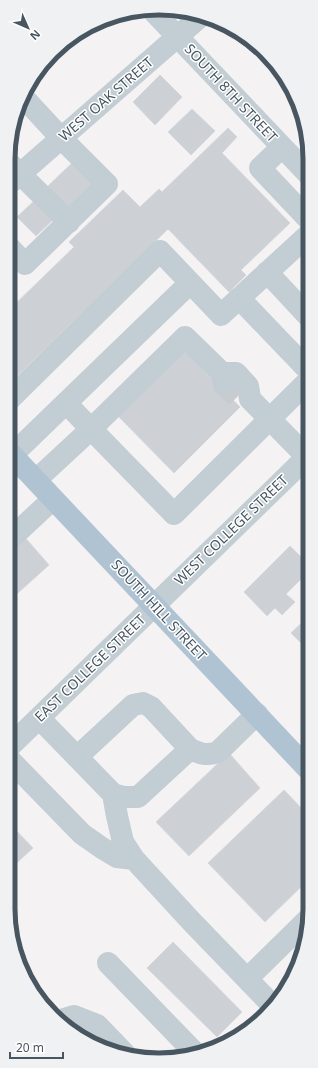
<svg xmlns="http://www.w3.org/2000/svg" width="318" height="1068" viewBox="0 0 318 1068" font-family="'Noto Sans',sans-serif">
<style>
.building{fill:#cdd1d6;stroke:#d5d8de}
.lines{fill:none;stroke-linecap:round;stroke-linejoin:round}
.minor-tunnel{stroke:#c9cbce;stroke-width:22;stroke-dasharray:22 11;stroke-linecap:butt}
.minor{stroke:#c2cdd4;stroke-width:22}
.major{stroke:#b0c3d2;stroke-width:22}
.labels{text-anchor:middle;stroke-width:3;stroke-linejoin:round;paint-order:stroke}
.street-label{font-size:14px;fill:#485661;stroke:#fff}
.rim{fill:none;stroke:#485661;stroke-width:5}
</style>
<rect width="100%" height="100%" fill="#f4f2f2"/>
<!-- building -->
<path class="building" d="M160 75 182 97 155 125 133 102Z
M192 109 215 131 191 155 168 132Z
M228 128 237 137 222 153 290 223 241 270 246 275 229 292 168 229 13 380 10 377V309L74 247 69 242 123 190 140 207 159 189 162 192Z
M74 161 95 183 69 209 47 187Z
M37 198 55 218 36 236 17 217Z
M182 349 240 407 174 473 117 415Z
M22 534 49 565 9 601V545Z
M290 546 308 564V572L286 594 295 602 282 615 275 608 267 616 244 592Z
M308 617V650L291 633Z
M229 753 260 788 189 856 156 822Z
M284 790 307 814V881L265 922 208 863Z
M8 822 33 848 8 871Z
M173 942 242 1012 217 1037 147 968Z"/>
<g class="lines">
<!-- minor-tunnel -->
<path class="minor-tunnel" d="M224 385 237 397"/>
<!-- minor -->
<path class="minor" d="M153 11 309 175
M282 147 260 168 309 220
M11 165 69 222
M11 182 201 16
M10 248 25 264 107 184 61 138 24 98
M267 272 308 316
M239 298 308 370
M222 373H236L248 386 250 399 307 457
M10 399 160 251 221 315 309 234
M66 403 91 429 185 337 222 373 224 385
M12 455 190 283
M36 480 91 429 174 514 308 381
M9 540 53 499
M39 718 77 757 113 794 124 797H138L190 749 151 707 143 703 133 705 77 757
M9 747 308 456
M190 749C201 754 206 756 218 752L257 714
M9 759 82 834 102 848 117 857 134 859
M113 794 117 816 123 842 134 859 191 921 247 979 307 920
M108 963 197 1055
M247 979 273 1006
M61 1020 74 1016 97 1025 126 1055"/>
<!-- major -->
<path class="major" d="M10 453 307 768"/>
</g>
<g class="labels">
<!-- street labels -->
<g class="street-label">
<text transform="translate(231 93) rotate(47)" y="5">SOUTH 8TH STREET</text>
<text transform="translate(106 99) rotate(-41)" y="5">WEST OAK STREET</text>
<text transform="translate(231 530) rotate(-44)" y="5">WEST COLLEGE STREET</text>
<text transform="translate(159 610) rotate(47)" y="5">SOUTH HILL STREET</text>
<text transform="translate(90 668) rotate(-44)" y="5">EAST COLLEGE STREET</text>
</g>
</g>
<!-- crop -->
<path d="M0 0H318V1068H0ZM159 15H159A144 144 0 0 1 303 159V909A144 144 0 0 1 159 1053H159A144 144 0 0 1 15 909V159A144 144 0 0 1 159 15Z" fill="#f0f1f2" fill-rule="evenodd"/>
<path class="rim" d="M159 15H159A144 144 0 0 1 303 159V909A144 144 0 0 1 159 1053H159A144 144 0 0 1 15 909V159A144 144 0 0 1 159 15Z"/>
<!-- north arrow -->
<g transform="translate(28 28) rotate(135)" stroke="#ffffff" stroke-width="3" paint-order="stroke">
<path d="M0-3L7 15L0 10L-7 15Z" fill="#485661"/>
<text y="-6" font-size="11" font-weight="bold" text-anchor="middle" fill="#485661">N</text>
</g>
<!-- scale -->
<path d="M10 1052v6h53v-6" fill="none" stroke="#485661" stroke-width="2"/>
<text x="16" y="1052" font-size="12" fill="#485661" stroke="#ffffff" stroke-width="3" paint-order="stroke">20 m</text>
</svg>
